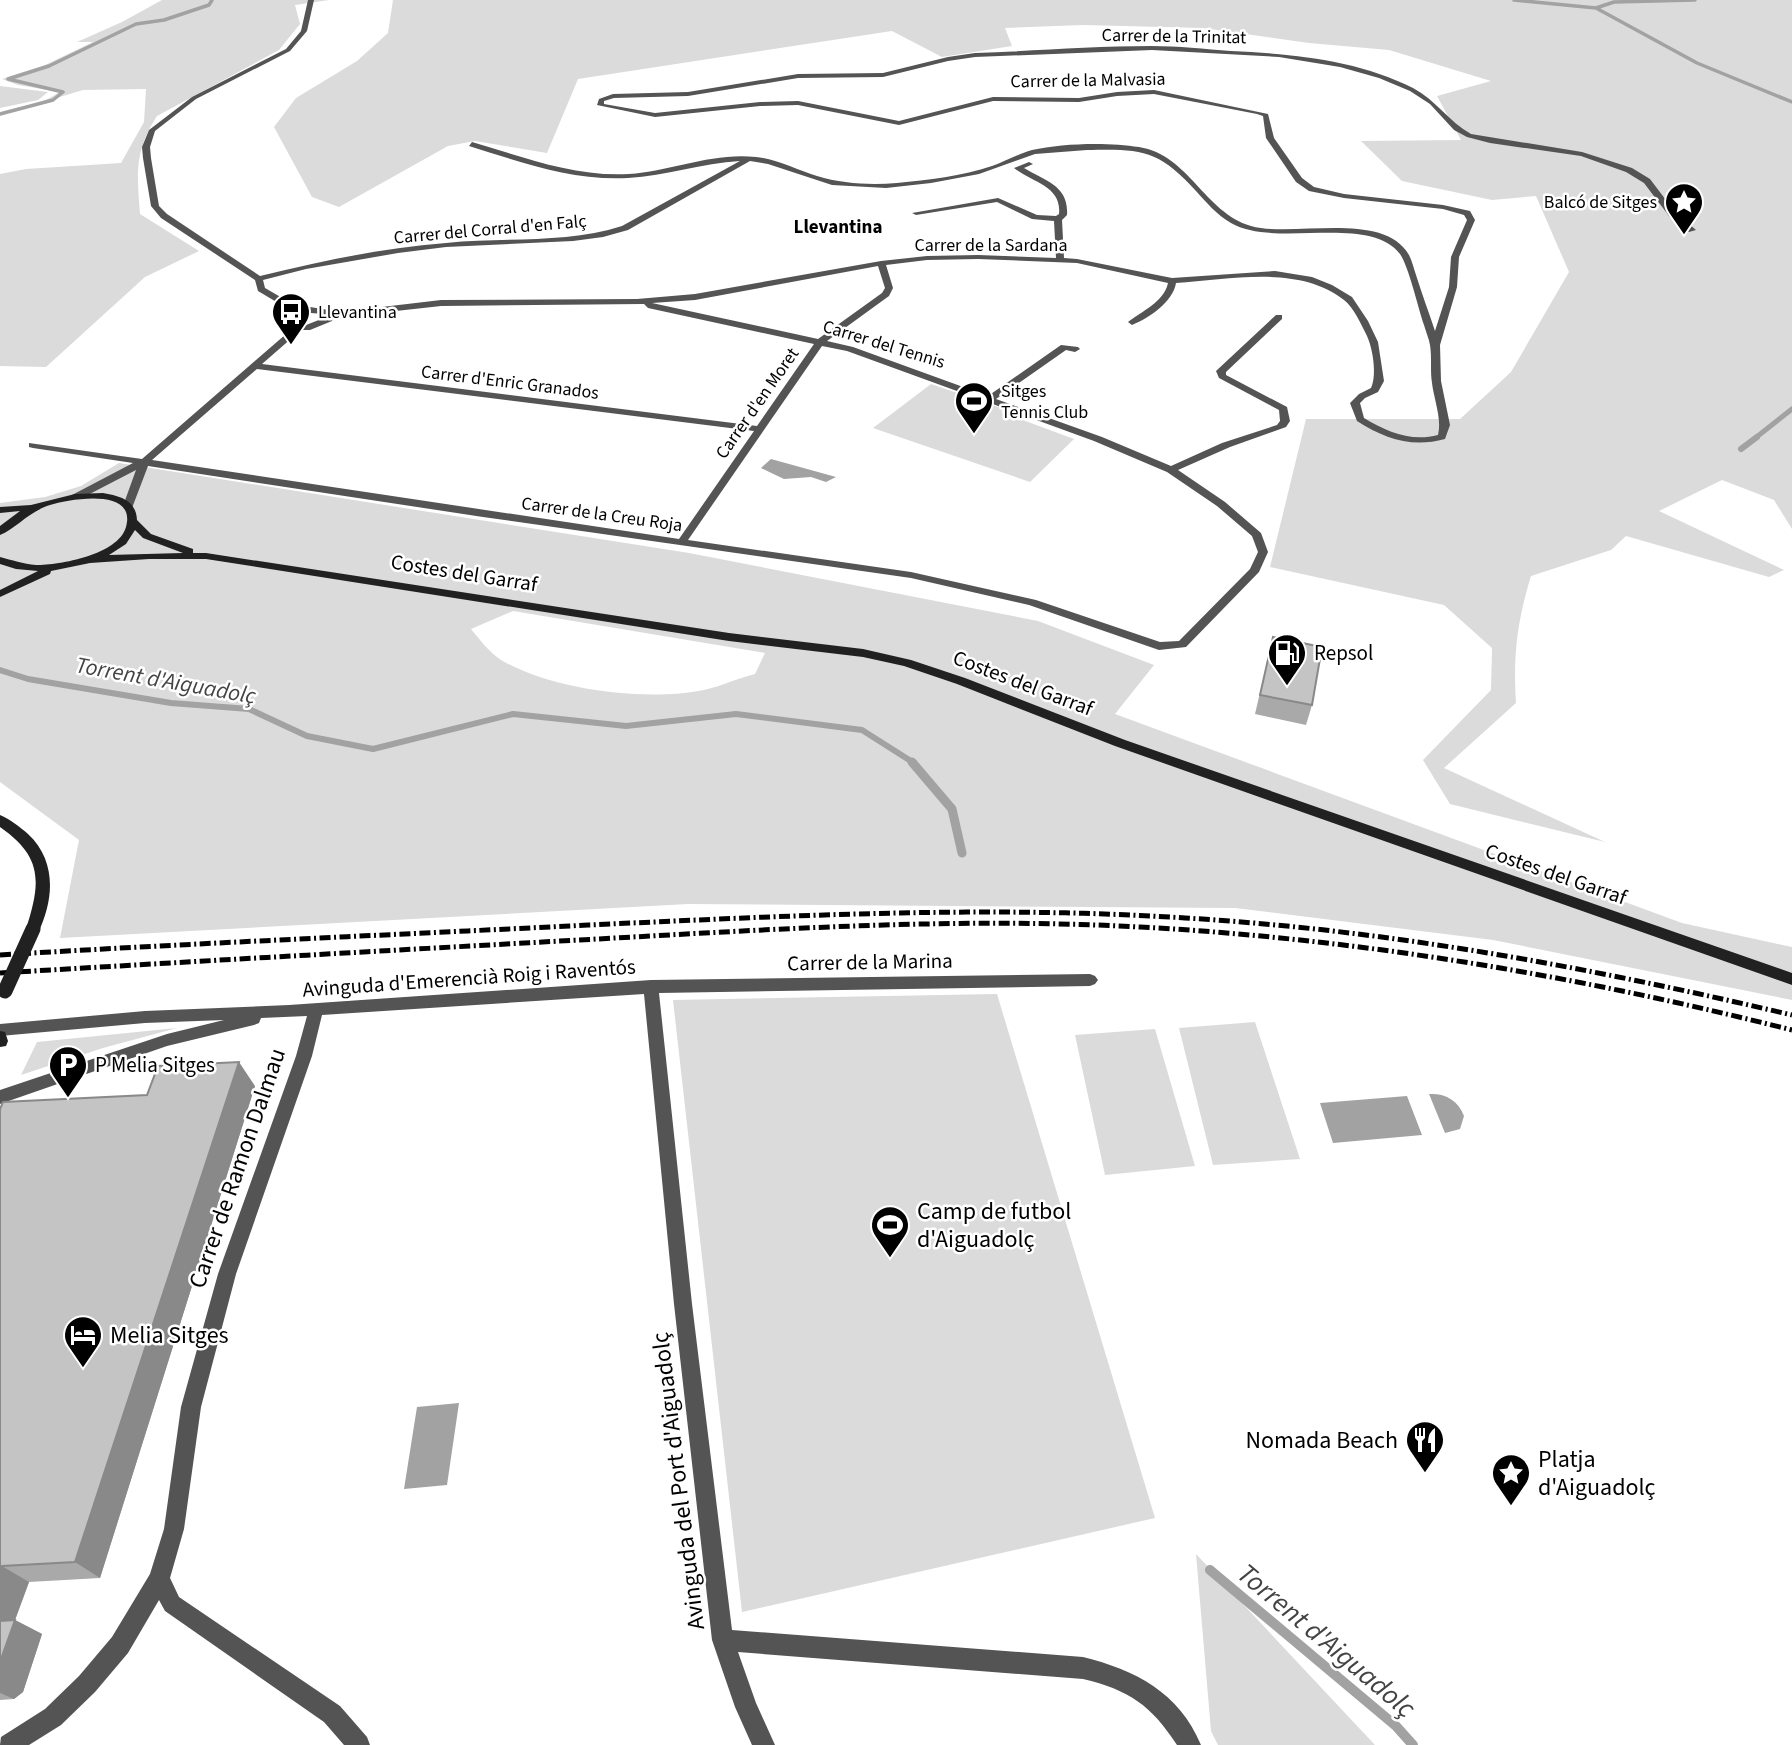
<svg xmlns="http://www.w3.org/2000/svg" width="1792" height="1745" viewBox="0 0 1792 1745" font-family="'Source Sans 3',sans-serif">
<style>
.green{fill:#dbdbdb;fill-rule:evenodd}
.water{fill:#a2a2a2}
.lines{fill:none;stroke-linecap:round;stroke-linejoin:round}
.stream-far4{stroke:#a2a2a2;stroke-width:3.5}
.stream-far3{stroke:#a2a2a2;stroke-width:5}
.stream-far2{stroke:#a2a2a2;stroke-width:6}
.stream-far1{stroke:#a2a2a2;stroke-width:9}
.stream{stroke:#a2a2a2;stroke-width:10}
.street{fill:#545454;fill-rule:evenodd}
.secondary{fill:#212121;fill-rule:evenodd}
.rail{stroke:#000;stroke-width:5;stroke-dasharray:11 3.5 2 3.5;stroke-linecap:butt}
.secondary-bridge{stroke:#212121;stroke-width:15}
.wall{fill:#a9a9a9}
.shaded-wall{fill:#898989}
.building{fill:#c4c4c4;stroke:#898989;stroke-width:2}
.labels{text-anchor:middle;stroke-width:5;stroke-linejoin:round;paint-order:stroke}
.far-street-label{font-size:18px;fill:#000;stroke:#fff}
.far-poi-label{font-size:18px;fill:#000;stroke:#fff;text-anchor:start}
.far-neighbourhood-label{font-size:19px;font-weight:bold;fill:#000;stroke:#fff}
.street-label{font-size:21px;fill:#000;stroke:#fff}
.poi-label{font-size:21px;fill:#000;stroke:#fff;text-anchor:start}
.water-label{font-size:23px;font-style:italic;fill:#434343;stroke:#fff}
.near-street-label{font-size:24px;fill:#000;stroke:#fff}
.near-poi-label{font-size:24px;fill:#000;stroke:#fff;text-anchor:start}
.near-water-label{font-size:28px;font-style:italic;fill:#434343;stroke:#fff}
</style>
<rect width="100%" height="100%" fill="#fff"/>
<!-- green -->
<path class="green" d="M162 0H329L295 5 300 24 279 50 157 116C134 151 137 175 140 214L199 251 145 277 46 367 0 366V174L26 169 121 163 144 122 146 89 83 90 0 115V112C19 106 43 105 59 92L18 85 2 79 45 65 93 42H77L122 22Z
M393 0H1792V529L1774 500 1722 480 1659 511 1784 570 1769 577 1626 536 1611 550 1531 576C1517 622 1513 655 1516 703L1444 768 1605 842 1450 804 1423 760 1491 690 1492 648 1444 605 1270 567 1306 419H1460L1511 372 1569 272 1536 196 1492 200 1402 181 1361 141 1461 140 1437 96 1491 81 1389 50 1309 43 1203 28 1083 25 1005 28 1012 46 942 57 892 31 578 79 547 153 475 141 448 146 339 207 312 197 274 127 296 98 357 61 388 33Z
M0 86 48 92 38 100 0 108Z
M931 384 1004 409 1001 412 1074 439 1030 482 873 428Z
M119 463 689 553 1038 621 1154 665 1115 714 1682 923 1792 947V1000L1493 940 1235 908 688 904 60 938 79 840 0 782V503L45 497 81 486ZM513 611 765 653 755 674C738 678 722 686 704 690 646 702 552 690 501 660 489 652 480 640 471 629Z
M997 994 1155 1518 742 1612 673 1000Z
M1255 1022 1300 1159 1213 1165 1179 1028Z
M177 1028 103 1048 21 1075 37 1042Z
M1155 1029 1195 1166 1105 1175 1075 1035Z
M1196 1554 1375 1745H1218L1211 1731Z"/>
<!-- water -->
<path class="water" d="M771 459 836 477 826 482 811 477 784 479 761 468Z
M1429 1094C1445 1093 1458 1100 1464 1116L1460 1129 1445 1133Z
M1407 1096 1422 1135 1333 1143 1320 1103Z
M459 1403 447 1485 404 1489 417 1407Z"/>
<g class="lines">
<!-- stream-far4 -->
<path class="stream-far4" d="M1514 0 1596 8 1614 2 1695 0
M1596 8 1697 63 1792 102
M0 114 53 100 63 92 8 79 49 66 136 24 164 20 209 5 212 0"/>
<!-- stream-far3 -->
<path class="stream-far3" d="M1754 439 1792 409"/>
<!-- stream-far2 -->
<path class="stream-far2" d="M1741 449 1757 437
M0 670 28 679 171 703 249 709 307 736 373 749 513 714 626 726 736 714 862 730 914 763"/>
<!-- stream-far1 -->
<path class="stream-far1" d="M912 762 952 809 962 853"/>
<!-- stream -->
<path class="stream" d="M1210 1570 1396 1726 1413 1745"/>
<!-- street -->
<path class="street" d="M308 0H314L307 31 290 51 196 99 155 131 150 147 151 158 159 206 167 214 260 276C321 261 383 248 446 243 504 237 566 244 622 226L740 161C702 163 666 176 628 178 573 181 521 162 469 146L472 142C524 157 574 177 629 174 671 171 713 152 756 157 777 159 797 170 817 176 843 184 871 185 897 183 928 180 962 176 992 166 1006 161 1018 154 1032 150 1062 143 1109 142 1139 147 1189 155 1204 212 1251 226 1293 238 1383 210 1409 255 1412 261 1414 269 1416 275 1422 294 1429 313 1435 331L1449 287 1451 257 1467 220 1464 215 1443 209 1344 198 1309 191 1296 182 1266 138 1263 116 1257 114 1154 94 1117 96 1079 102 993 101 899 125 798 105 760 106 655 117 597 105 599 99 613 94 688 92 798 74 883 73 948 57 975 53C1034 51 1093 46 1151 46 1178 46 1205 49 1231 51 1293 54 1358 60 1413 88 1436 100 1449 122 1471 134L1582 152 1632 168 1650 179 1675 212 1696 230 1689 232 1669 216 1644 183 1626 172 1581 156 1490 143 1467 137 1454 130 1430 104 1410 91 1379 78 1340 67 1279 57 1152 50 975 57 948 61 883 77 798 78 688 96 614 98 604 101V104L655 113 760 102 798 101 899 121 993 97 1079 98 1117 92 1154 90 1268 114 1274 138 1302 178 1314 187 1344 194 1443 205 1470 211 1475 220 1459 257 1457 287 1440 345 1441 381 1450 425 1445 439C1412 448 1385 439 1357 421L1350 403 1359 394 1371 388C1377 375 1373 349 1367 336 1361 324 1354 308 1344 300 1298 264 1230 280 1176 283 1173 302 1149 318 1132 325L1128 322C1142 311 1164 302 1168 283L1077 263 978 259 927 260 886 265 893 288 889 296 827 341 853 347 988 396 1061 345 1078 347 1080 349 1075 352 1066 350 996 399 1102 437 1171 466 1222 443 1277 425 1280 421 1279 410 1219 378 1216 371 1276 315H1282V319L1226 372V375L1287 407 1290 421 1286 427 1230 447 1178 470 1225 502 1261 533 1268 552 1259 572 1186 647 1159 650 1029 605 911 578 483 517 148 466 132 508H124L123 506 136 470 80 499H72V495L133 463 33 448 29 447V443L142 459 293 328 286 322 289 315 295 313 258 291 255 280 161 218 151 206 143 158 142 147 149 130 192 97 286 49 301 31ZM1087 150C1141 149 1158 149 1196 191 1206 202 1217 215 1231 223 1276 249 1368 213 1400 254 1409 267 1418 308 1424 325 1426 332 1429 339 1430 345 1432 358 1430 371 1432 383 1434 400 1442 418 1438 435 1411 442 1387 432 1364 418L1360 403 1365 398 1378 392 1384 381 1378 342 1368 321 1352 297 1332 285 1312 277 1275 271 1172 278 1077 259 1064 258 1062 220 1067 215C1069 186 1046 181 1024 168L1033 164 1029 162 1014 168C1033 183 1062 186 1059 214L1056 216 1037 215 998 198 912 213 916 215 997 202 1032 219 1054 221 1056 258 978 255 927 256 881 261 695 294 637 299 441 300 331 313 329 310 310 307 303 310 265 288 263 280 306 269 398 253 446 247 573 241 603 237 628 230 750 161 768 164 832 185 886 188 931 183 979 174 1035 154ZM878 266 885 288 882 293 818 339 652 303 695 300ZM644 304 648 308 814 344 757 426 262 364 301 330H310L332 321 333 318 441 306ZM311 313 323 314 324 318 306 325 294 322 296 319ZM822 346 847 351 1094 441 1167 472 1217 506 1252 536 1258 552 1250 569 1179 641 1160 642 1036 600 911 572 688 540ZM257 369 754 431 679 539 152 460Z
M1090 974 1095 976 1098 980 1095 984 1090 986 659 993 692 1304 732 1630 1083 1657C1135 1670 1179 1692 1201 1745H1177C1151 1705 1129 1690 1083 1679L738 1652 756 1703 775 1745H752L735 1707 712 1640 674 1304 644 994 322 1015 312 1056 236 1274 201 1407 184 1529 170 1578 179 1597 340 1706 367 1737 370 1745H344L324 1722 165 1611 159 1600 128 1653 95 1692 61 1725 29 1745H0L1 1737 45 1709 79 1676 112 1637 150 1574 164 1529 181 1407 218 1274 296 1056 307 1016 261 1018 259 1023 254 1025 167 1046 0 1104V1090L167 1034 224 1020 145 1023 0 1036V1024L145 1011 289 1005 651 980Z"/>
<!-- secondary -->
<path class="secondary" d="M103 493C120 496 136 500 137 520L151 534 193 549V553H206L729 633 863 649 911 660 965 678 1125 740 1792 973V985L1115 746 957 684 904 666 863 657 729 641 206 559H149L90 563 51 571 50 574 0 597V590L38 571 16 569 0 564V557C12 560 23 564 36 565 60 565 118 555 126 527 137 487 70 499 50 505 28 512 17 528 0 535V526L20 511 0 513V507L31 505 75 494ZM135 530 143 538 183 553 109 555 126 544Z
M0 815C10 819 20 827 28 834 57 861 54 900 38 933H28L26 929C41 882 43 857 0 827Z
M0 1031 5 1032 8 1041 6 1046 0 1047Z"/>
<!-- rail -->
<path class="rail" d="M0 955C196 943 392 935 588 925 786 916 986 905 1185 918 1390 930 1592 968 1792 1015
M0 973C199 961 398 950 597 939 778 929 959 917 1140 927 1361 939 1578 976 1792 1030"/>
<!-- secondary-bridge -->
<path class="secondary-bridge" d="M5 991 33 929"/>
</g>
<!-- wall -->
<path class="wall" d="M1273 637 1312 705 1306 725 1255 714Z
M255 1086 100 1578 29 1582 15 1620 42 1634 23 1692 14 1699 0 1700V1109Z"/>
<!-- shaded-wall -->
<path class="shaded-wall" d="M239 1062 255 1086 100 1578 75 1562Z
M2 1566 29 1582 15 1620 42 1634 23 1692 14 1699 0 1693V1570Z"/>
<!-- building -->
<path class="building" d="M1273 637 1322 647 1312 705 1260 695Z
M239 1062 75 1562 2 1566 0 1570V1109L3 1102 147 1095 158 1066Z
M15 1620 0 1662V1621Z"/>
<!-- icons -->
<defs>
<symbol id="sight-pin" viewBox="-11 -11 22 30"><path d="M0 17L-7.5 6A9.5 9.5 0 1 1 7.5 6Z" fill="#000" stroke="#fff"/><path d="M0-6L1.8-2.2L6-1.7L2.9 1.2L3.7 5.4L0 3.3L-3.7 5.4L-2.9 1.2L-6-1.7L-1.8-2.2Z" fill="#fff"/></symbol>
<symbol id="bus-pin" viewBox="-11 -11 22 30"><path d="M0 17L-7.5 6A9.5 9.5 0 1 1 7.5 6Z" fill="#000" stroke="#fff"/><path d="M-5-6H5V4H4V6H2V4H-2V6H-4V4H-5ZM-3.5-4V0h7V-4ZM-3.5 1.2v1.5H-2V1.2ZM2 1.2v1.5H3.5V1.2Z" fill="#fff"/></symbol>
<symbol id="stadium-pin" viewBox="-11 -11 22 30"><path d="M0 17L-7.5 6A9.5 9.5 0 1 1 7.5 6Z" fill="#000" stroke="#fff"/><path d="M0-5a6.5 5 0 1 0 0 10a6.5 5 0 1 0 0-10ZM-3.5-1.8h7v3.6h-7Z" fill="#fff"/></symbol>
<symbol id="fuel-pin" viewBox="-11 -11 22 30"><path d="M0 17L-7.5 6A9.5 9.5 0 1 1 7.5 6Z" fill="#000" stroke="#fff"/><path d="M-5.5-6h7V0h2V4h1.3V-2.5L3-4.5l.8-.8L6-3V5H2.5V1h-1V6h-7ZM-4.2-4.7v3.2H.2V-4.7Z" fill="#fff"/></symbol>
<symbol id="parking-pin" viewBox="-11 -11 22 30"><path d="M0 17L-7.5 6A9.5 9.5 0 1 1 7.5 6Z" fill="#000" stroke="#fff"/><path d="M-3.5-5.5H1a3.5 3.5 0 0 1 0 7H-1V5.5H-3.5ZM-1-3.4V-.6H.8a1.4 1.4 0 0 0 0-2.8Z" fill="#fff"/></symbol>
<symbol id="hotel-pin" viewBox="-11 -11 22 30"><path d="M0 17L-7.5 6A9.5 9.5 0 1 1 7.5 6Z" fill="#000" stroke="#fff"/><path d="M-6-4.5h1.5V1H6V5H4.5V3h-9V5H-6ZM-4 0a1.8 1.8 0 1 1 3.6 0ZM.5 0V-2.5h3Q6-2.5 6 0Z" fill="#fff"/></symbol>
<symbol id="restaurant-pin" viewBox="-11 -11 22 30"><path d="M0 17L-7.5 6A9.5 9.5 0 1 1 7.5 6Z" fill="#000" stroke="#fff"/><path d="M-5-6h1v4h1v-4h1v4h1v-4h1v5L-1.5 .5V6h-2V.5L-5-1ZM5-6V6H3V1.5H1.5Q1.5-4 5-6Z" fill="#fff"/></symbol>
</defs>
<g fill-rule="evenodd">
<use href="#sight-pin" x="1662" y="180" width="44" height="60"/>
<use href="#bus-pin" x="269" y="290" width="44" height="60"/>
<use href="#stadium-pin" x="952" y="379" width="44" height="60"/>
<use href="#fuel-pin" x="1265" y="631" width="44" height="60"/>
<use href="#parking-pin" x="46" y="1043" width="44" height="60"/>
<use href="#stadium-pin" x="868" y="1203" width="44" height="60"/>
<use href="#hotel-pin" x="61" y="1313" width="44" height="60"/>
<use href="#restaurant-pin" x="1403" y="1418" width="44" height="60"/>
<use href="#sight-pin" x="1489" y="1451" width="44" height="60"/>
</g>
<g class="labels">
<!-- far-street labels -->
<g class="far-street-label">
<text transform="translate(1174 36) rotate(1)" y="6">Carrer de la Trinitat</text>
<text transform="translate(1088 80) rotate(-1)" y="6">Carrer de la Malvasia</text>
<text transform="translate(490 229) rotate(-5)" y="6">Carrer del Corral d'en Falç</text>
<text x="991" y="251">Carrer de la Sardana</text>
<text transform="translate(884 344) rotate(17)" y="6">Carrer del Tennis</text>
<text transform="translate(510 382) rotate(7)" y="6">Carrer d'Enric Granados</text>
<text transform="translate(757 403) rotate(-55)" y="6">Carrer d'en Moret</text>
<text transform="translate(602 514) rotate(8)" y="6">Carrer de la Creu Roja</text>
</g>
<!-- far-poi labels -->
<g class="far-poi-label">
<text x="1657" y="208" text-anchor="end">Balcó de Sitges</text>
<text x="318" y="318">Llevantina</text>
<text x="1001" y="397">Sitges<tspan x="1001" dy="21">Tennis Club</tspan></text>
</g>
<!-- far-neighbourhood labels -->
<g class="far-neighbourhood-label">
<text x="838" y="233">Llevantina</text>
</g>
<!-- street labels -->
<g class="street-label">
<text transform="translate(464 573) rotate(9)" y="7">Costes del Garraf</text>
<text transform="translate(1023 683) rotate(21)" y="7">Costes del Garraf</text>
<text transform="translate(1556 874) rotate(19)" y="7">Costes del Garraf</text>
<text transform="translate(870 962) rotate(-1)" y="7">Carrer de la Marina</text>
<text transform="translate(469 978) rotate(-4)" y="7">Avinguda d'Emerencià Roig i Raventós</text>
</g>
<!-- poi labels -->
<g class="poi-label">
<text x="1314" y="660">Repsol</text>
<text x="95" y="1072">P Melia Sitges</text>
</g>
<!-- water labels -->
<g class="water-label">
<text transform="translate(166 680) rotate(10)" y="8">Torrent d'Aiguadolç</text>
</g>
<!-- near-street labels -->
<g class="near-street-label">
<text transform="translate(237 1168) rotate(-71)" y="8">Carrer de Ramon Dalmau</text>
<text transform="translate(678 1481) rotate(-97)" y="8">Avinguda del Port d'Aiguadolç</text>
</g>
<!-- near-poi labels -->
<g class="near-poi-label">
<text x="917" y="1219">Camp de futbol<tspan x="917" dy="28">d'Aiguadolç</tspan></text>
<text x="110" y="1343">Melia Sitges</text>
<text x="1398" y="1448" text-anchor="end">Nomada Beach</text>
<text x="1538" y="1467">Platja<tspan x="1538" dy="28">d'Aiguadolç</tspan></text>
</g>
<!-- near-water labels -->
<g class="near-water-label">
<text transform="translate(1327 1640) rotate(40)" y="10">Torrent d'Aiguadolç</text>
</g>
</g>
</svg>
